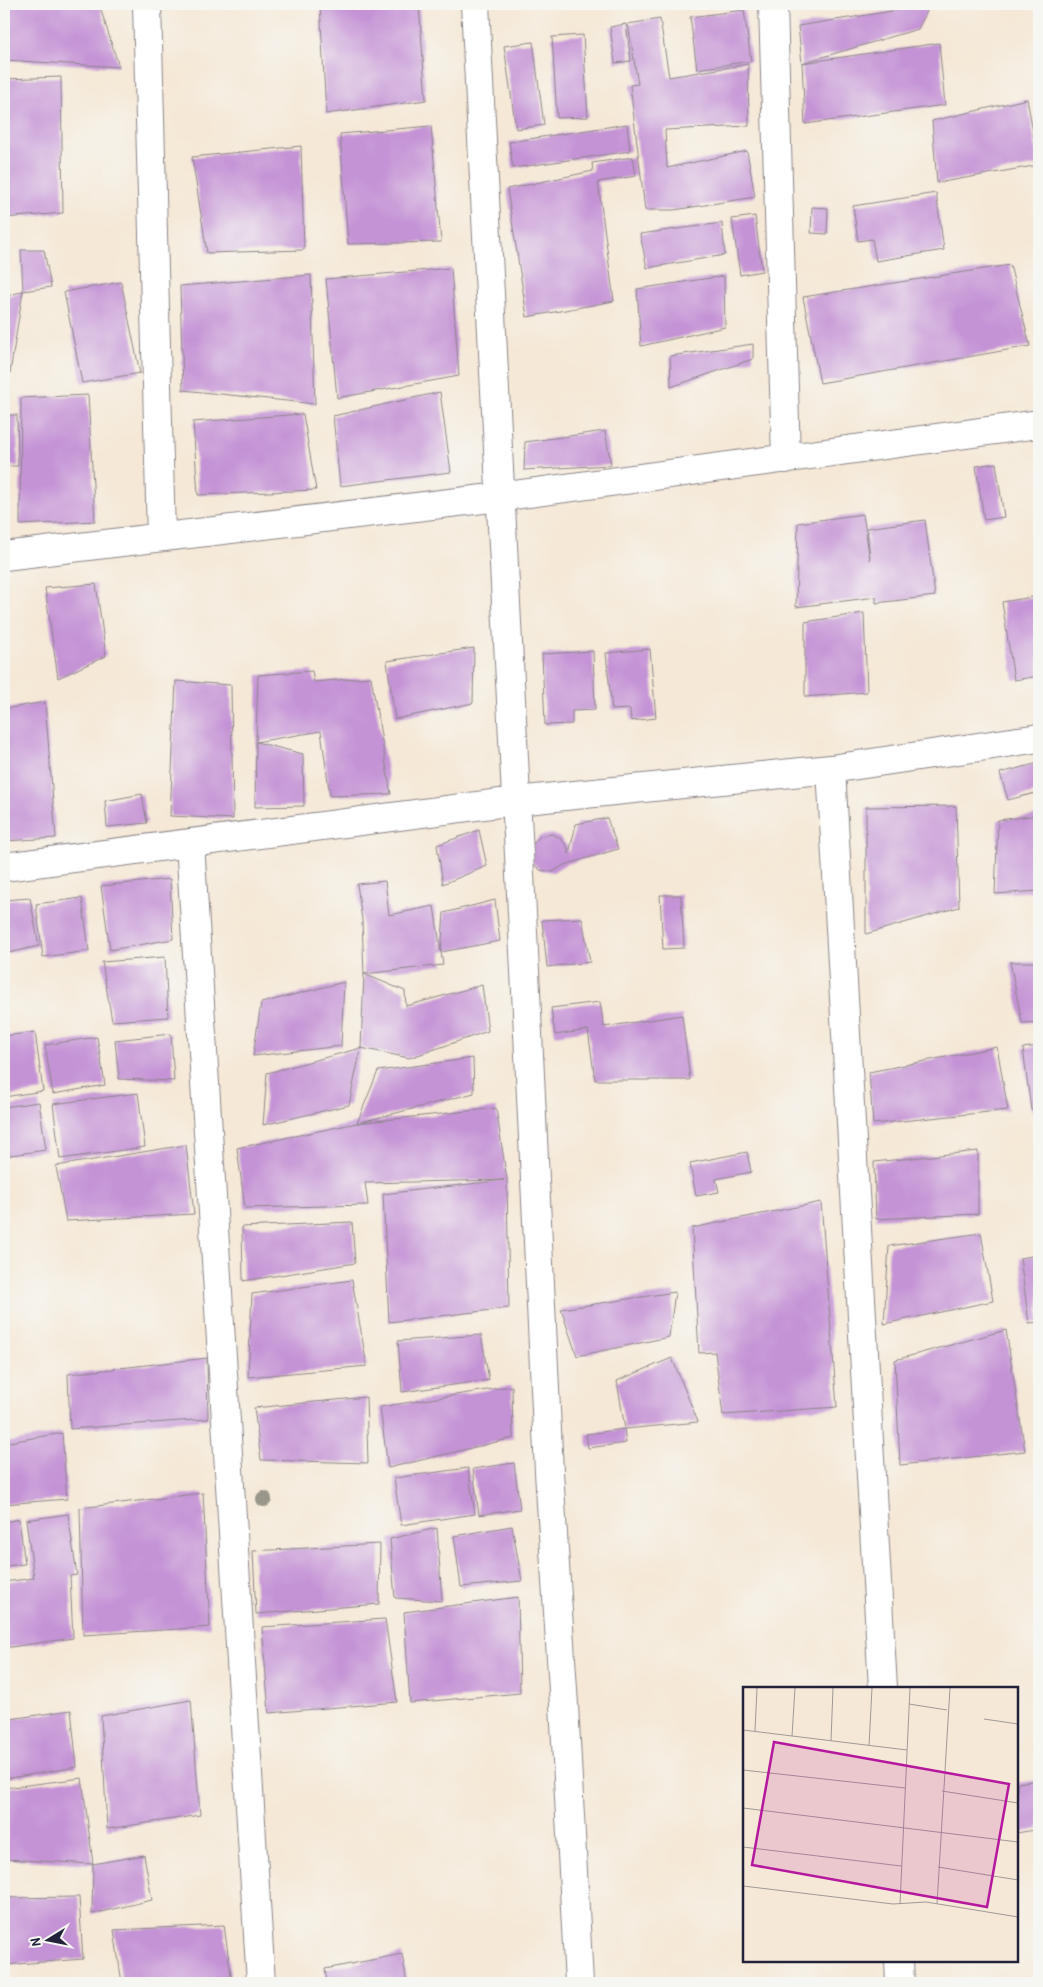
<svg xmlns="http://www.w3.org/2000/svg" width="1043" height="1987" viewBox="0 0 1043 1987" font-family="'Patrick Hand',sans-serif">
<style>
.building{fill:#c493d5}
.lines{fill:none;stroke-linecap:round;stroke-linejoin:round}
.street-casing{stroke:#8c8588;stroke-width:30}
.street{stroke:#fff;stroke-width:28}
.tree{fill:#98978a}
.inset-road{fill:none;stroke:#a19998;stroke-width:1}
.view{fill:#b5179e;fill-opacity:0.15;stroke:#b5179e;stroke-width:2.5}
.inset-edge{fill:none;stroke:#22223b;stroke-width:2.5}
</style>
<rect width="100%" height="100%" fill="#f6f6f2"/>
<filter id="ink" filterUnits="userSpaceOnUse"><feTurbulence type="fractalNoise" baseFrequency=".02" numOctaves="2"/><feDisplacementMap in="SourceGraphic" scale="10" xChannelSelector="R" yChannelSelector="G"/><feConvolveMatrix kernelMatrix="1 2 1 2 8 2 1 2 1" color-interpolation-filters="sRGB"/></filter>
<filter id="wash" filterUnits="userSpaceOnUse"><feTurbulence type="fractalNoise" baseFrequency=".0096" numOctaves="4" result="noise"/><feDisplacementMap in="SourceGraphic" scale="20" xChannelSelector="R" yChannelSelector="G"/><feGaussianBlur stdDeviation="1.12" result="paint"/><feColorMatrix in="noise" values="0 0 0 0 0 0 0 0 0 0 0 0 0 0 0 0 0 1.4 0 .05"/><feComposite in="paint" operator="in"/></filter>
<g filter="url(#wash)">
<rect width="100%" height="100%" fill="#f5e8d6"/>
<g id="blocks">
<!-- building -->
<path class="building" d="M4 4H99L119 67 4 60Z
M172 4H196V5L172 8Z
M320 4H419L426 100 326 114Z
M930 5 918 29 802 63 939 43 945 105 805 124 802 63 798 26Z
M744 10 751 61 697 69 690 17Z
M660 19 669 77 748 64 749 126 665 130 667 168 747 151 755 197 674 210H645L630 85 638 84 628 24Z
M626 24 631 61 615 63 610 27Z
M583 35 588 117 557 118 552 37Z
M533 42 544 125 516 129 504 46Z
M61 77 63 213 4 218V79Z
M1027 99 1039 165 937 183 932 121Z
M627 124 630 151 513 168 509 142Z
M431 126 441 242 348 244 340 134Z
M301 146 304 250 207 253 192 157Z
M633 157 636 176 598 182 614 301 527 317 507 189 593 171 592 163Z
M936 193 944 250 876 261 872 239 858 241 853 206Z
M812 207 828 208 827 234 811 233Z
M755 216 762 271 740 275 732 219Z
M722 223 725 255 647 268 640 234Z
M21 250H44L51 287 23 291 10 373 4 374V297L23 291Z
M1010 265 1030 346 820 383 803 297Z
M451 268 459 376 337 398 326 279Z
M311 275 315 404 183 390 180 286Z
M724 276 725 327 641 346 637 289Z
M121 282 140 373 82 383 64 292Z
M753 344V359L671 387 670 356Z
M440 392 451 472 340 486 333 416Z
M88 395 95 521 20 525 21 398Z
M303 414 316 490 198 495 193 422Z
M4 415H17L18 466H4Z
M605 431 611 465 524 470 525 442Z
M996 463 1004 517 984 520 976 466Z
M863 514 870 560 867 528 925 520 935 596 876 603V597L796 607 798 523Z
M96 584 106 656 58 678 45 588Z
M1039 596V676L1014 680 1002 602Z
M864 613 867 692 805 697V622Z
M474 648 473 703 395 719 387 661Z
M650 649 656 718 631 721 630 709 612 710 606 653Z
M593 651 595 710 572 711V724L545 725 542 654Z
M312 671 314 682 371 677 391 794 330 796 321 731 256 742 258 675Z
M176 681 231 685 233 819 170 816Z
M45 702 56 838 4 841V709Z
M256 742 303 754 304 806 255 807Z
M1039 763V792L1008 800 1000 773Z
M142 794 147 823 107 827 105 801Z
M956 806 959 907 866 934V807Z
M1039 815V891L995 894 998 820Z
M607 818 618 849 564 865 553 872 540 870 532 862V845L540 836 552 834 559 837 567 846 569 854 576 824Z
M479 830 487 866 443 884 437 845Z
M170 879 173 939 110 950 101 886Z
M385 881 389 915 434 906 443 965 364 974 362 920 357 884Z
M660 895H681L684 948 663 949Z
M30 898 39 946 4 954V900Z
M82 898 89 951 43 957 36 904Z
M495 900 500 941 441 952 444 913Z
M582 918 590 962 547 967 542 920Z
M165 957 168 1017 112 1021 102 962Z
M1010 962H1039V1022L1022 1023Z
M364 974 405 991 406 1006 482 985 488 1031 409 1058 361 1048 349 1105 263 1125 267 1073 361 1048Z
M344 982 341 1046 253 1056 261 1003Z
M600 1002 604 1027 682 1015 690 1080H595L588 1030 555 1035 551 1008Z
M35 1032 43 1091 4 1097V1036Z
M171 1034 174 1081 119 1079 115 1040Z
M97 1037 105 1085 53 1094 45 1045Z
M1039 1046V1109L1031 1110 1023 1048Z
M997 1047 1008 1110 873 1124 869 1072Z
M473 1058 474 1093 357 1123 378 1071Z
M138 1093 145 1147 60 1159 53 1104Z
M39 1102 46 1150 4 1156V1107Z
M496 1108 507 1180 509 1308 389 1322 383 1194 504 1180 365 1183 368 1205 245 1208 237 1148 357 1123Z
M186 1145 194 1214 66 1221 56 1166Z
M978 1151V1214L876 1219 874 1162Z
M747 1152 751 1172 716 1179 719 1192 696 1196 690 1163Z
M821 1202 837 1407 723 1415 715 1352 699 1353 692 1228Z
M352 1222 355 1263 243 1281 242 1227Z
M981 1233 993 1301 884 1324 889 1246Z
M1039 1255V1322L1029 1323 1020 1258Z
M352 1280 367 1366 248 1377 252 1294Z
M675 1292 669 1337 577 1356 561 1309Z
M1006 1330 1025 1451 900 1465 895 1360Z
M481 1335 489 1380 402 1392 398 1341Z
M207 1358 208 1419 70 1429 68 1374Z
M672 1358 698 1422 625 1429 617 1381Z
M512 1386 513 1438 388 1468 380 1407Z
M366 1397 368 1463 261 1460 254 1408Z
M624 1429 626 1443 588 1448 586 1434Z
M62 1433 67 1499 4 1504V1443Z
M514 1463 520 1509 479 1515 473 1469Z
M468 1468 475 1514 401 1525 394 1478Z
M203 1493 210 1627 83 1635 80 1508Z
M68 1514 77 1575 70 1576 73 1638 4 1648V1582L34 1578 26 1520Z
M19 1519 25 1564 4 1566V1522Z
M512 1526 522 1581 461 1587 454 1536Z
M437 1528 442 1601 395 1598 390 1539Z
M380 1544 379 1604 256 1614 253 1551Z
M518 1597 520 1693 410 1703 404 1612Z
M385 1619 397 1702 269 1713 262 1627Z
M191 1700 200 1815 107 1829 101 1716Z
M71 1710 77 1767 4 1779V1720Z
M82 1778 93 1864 4 1859V1788Z
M1039 1780V1829L1017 1833V1783Z
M144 1855 152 1900 92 1914 93 1864Z
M79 1897 83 1959 4 1965V1898Z
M224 1925 232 1983H122L114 1930Z
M402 1954 407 1983H327L325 1969Z"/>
</g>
</g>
<g filter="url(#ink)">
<use href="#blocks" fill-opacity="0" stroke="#8c8588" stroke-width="1"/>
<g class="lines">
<defs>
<path id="street" d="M147 4 161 537
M475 4 525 971 549 1472 564 1705 579 1983
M773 4 786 459
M4 556 500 497 1039 424
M831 769 883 1688
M190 843 261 1983
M4 867 516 801 831 769 1039 738
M899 1961 900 1983"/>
</defs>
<!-- street casing -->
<use href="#street" class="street-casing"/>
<!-- street -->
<use href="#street" class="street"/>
</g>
<!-- trees -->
<circle class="tree" cx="264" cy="1499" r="8"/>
</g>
<!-- overview -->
<g transform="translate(743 1687)">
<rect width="275" height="275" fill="#f5e8d6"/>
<path class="inset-road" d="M166 17 204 23M241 32 275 37M0 43 164 63M12 44 14 1M49 49 52 1M88 54 90 1M126 59 129 1M0 83 162 101M199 104 275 116M0 121 275 155M0 160 158 179M195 180 275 193M0 199 150 217 183 215 275 230M157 217 167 1M194 217 207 1"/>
<path class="view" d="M31 55 266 97 244 220 9 178Z"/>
<rect width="275" height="275" class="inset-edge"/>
</g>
<!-- margin -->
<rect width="1043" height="1987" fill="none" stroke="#f6f6f2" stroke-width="20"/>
<!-- north arrow -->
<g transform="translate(48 1940) rotate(260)" stroke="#f6f6f2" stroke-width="4" paint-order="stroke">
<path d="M0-4L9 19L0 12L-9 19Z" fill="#22223b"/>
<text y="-8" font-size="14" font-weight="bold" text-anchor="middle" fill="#22223b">N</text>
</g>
</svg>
